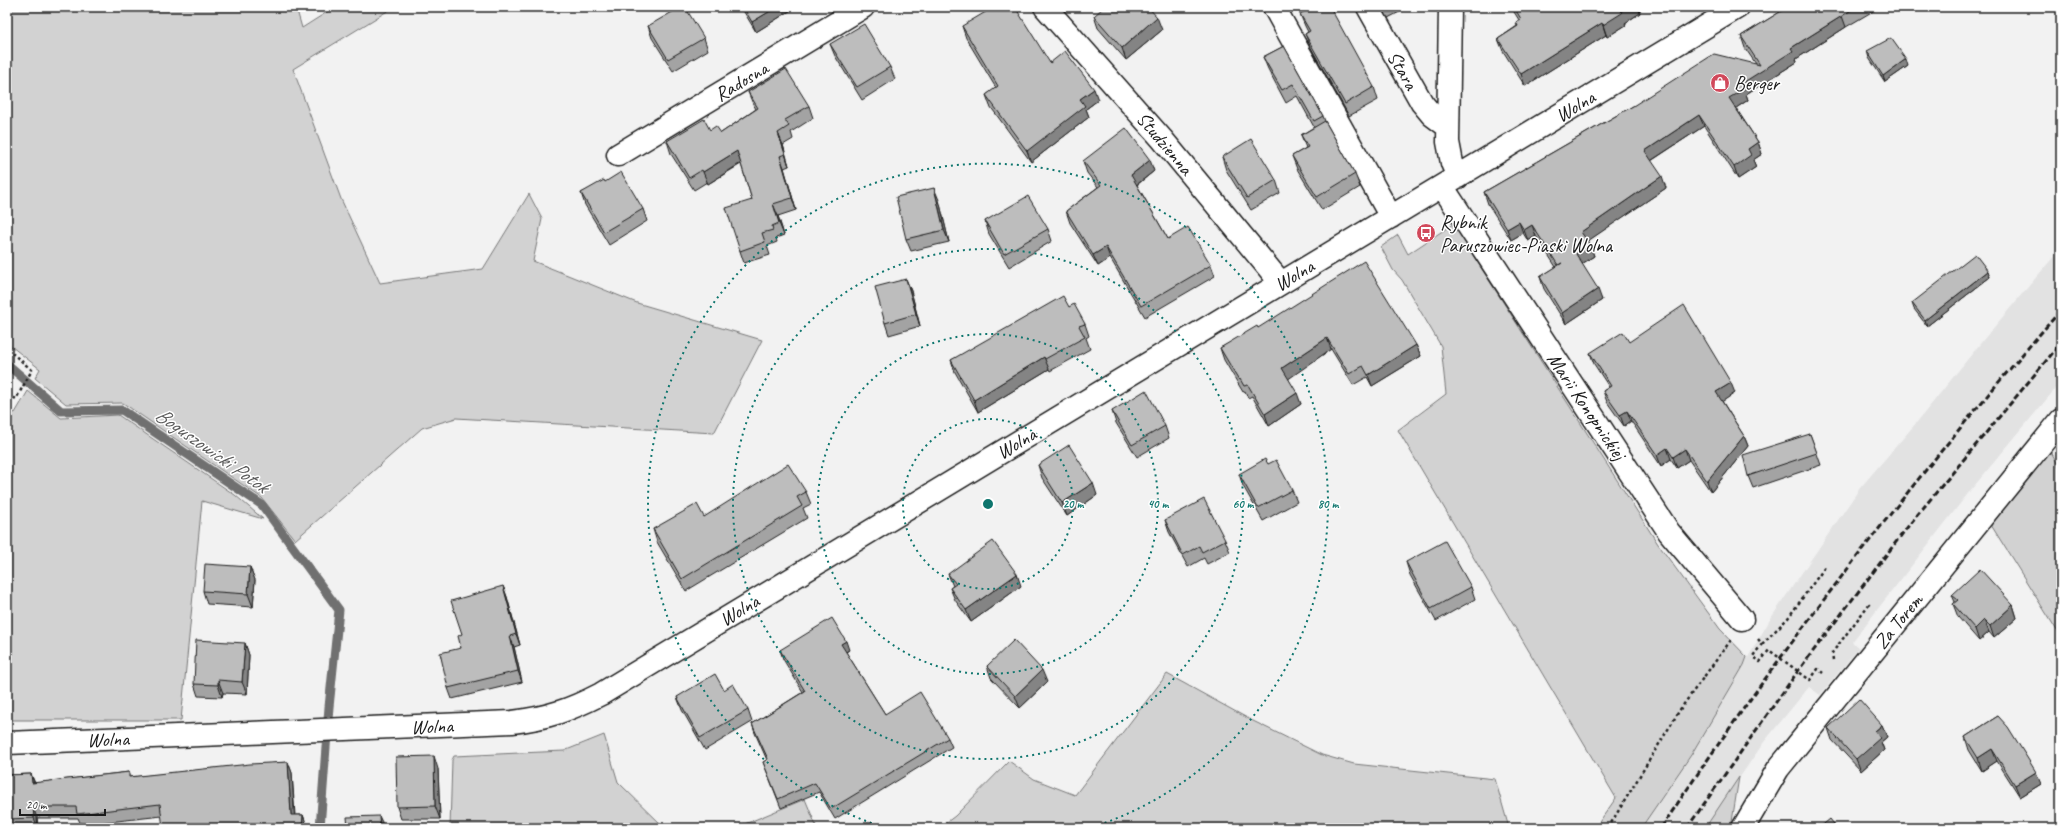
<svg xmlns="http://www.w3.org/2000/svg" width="2068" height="835" viewBox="0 0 2068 835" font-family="Caveat,sans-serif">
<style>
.built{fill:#e2e2e2}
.green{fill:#d2d2d2;stroke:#777}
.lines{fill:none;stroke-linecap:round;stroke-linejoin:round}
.stream{stroke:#707070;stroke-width:9}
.street-casing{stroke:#1c1c1c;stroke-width:25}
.path{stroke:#1c1c1c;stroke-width:2.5;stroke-dasharray:3 3;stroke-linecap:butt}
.street{stroke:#fff;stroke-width:22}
.rail{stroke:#1c1c1c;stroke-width:3;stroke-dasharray:6 3;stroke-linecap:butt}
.wall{fill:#a3a3a3;stroke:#1c1c1c}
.shaded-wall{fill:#848484;stroke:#1c1c1c}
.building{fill:#bdbdbd;stroke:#1c1c1c}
.ring{fill:none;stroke:#0f766e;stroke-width:2;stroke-dasharray:2 4}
.labels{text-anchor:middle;stroke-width:3;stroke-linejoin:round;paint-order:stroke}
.street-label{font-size:20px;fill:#1c1c1c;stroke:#fff}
.poi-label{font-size:20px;fill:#1c1c1c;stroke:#fff;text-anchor:start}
.water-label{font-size:21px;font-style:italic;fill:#5b5b5b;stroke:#fff}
.centre{fill:#0f766e;stroke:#fff;stroke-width:2}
.ring-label{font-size:12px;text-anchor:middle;font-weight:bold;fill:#0f766e;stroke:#fff;stroke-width:3;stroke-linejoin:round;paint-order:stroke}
</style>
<rect width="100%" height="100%" fill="#f2f2f2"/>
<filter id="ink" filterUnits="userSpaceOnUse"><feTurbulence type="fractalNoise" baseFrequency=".025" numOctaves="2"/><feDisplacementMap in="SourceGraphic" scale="8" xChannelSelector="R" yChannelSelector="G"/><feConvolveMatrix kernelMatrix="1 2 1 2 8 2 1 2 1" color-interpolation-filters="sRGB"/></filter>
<g filter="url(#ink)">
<!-- built -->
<path class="built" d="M2061 248V382L1970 491 1852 642 1859 648 1820 695 1809 687 1764 742 1705 828H1641L1691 755 1771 618 1860 488 1917 422 1984 339Z"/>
<!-- green -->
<path class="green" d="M7 7H296L302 28 335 7H394L293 69 341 199 380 283 483 269 529 194 542 219 533 261 637 303 762 340 714 433 456 418 422 428 295 540 262 498 123 403 66 404 35 378 40 369 7 343Z
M1453 224 1658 544 1720 629 1747 657 1744 665 1691 755 1641 828H1595L1616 798 1398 430 1446 394 1441 346 1402 280 1393 270 1381 247 1398 235 1408 254Z
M28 391 61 418 118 415 235 495 263 519 202 501 181 720H7V409L15 413Z
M2050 450 2061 470V637L1991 525Z
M1167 674 1249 719 1322 755 1354 764 1495 779 1509 828H939L955 816 1009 761 1034 779 1075 795Z
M604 735 618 782 665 828H450L452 760 454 756 564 751Z
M1739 777 1731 828H1705Z
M805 799 817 828H735Z"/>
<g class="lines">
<!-- stream -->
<path class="stream" d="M7 364 61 411 122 410 262 505 339 610 329 707 320 828"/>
<defs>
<path id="street" d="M1045 7 1162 139 1281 283
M1274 7 1391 217
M1368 7 1422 103 1432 115 1448 127
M1450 7 1448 142 1452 163 1458 177
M618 155 863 7
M1442 186 1669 532 1742 619
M7 743 512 722C547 718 570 710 601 694L1738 7
M1743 828 1778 769 2061 420"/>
</defs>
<!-- street casing -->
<use href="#street" class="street-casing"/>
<!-- path -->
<path class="path" d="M7 349 32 370 16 399 7 393
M1758 639 1762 644 1753 656 1760 662 1769 650 1810 680 1818 669 1823 673
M1762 644 1788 618 1825 567
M1833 660 1832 653 1870 603
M1608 828 1681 708 1731 640"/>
<!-- street -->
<use href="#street" class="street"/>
<!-- rail -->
<path class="rail" d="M1661 828C1782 647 1917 474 2061 310
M1687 828 1798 671 1909 525 2061 343"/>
</g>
<!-- wall -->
<path class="wall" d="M741 7H796L756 32Z
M1382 7H1409L1388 18Z
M1511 7H1551V8L1552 7H1646L1639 11 1640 13 1625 23 1626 25 1607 37 1606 35 1525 86 1503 51 1498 39 1517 26 1516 22 1519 20Z
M1788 7H1880L1846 27 1796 59 1797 62 1746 94 1748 100 1736 108 1758 142 1762 154 1753 160 1756 167 1738 179 1704 126 1651 161 1666 188 1587 241 1590 245 1594 256 1582 264 1602 300 1566 324 1544 289 1540 277 1556 267 1536 236 1528 241 1523 233 1511 240 1488 204 1484 192 1633 106 1756 64 1745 48 1741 36Z
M1300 14 1374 87 1378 100 1349 116 1310 46 1305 34 1308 32 1305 26Z
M1094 16 1162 30 1126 60 1098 28Z
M648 26 704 38 708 50 673 71 652 38Z
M962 26 1050 63 1098 100 1086 109 1089 117 1031 162 990 106 986 95 996 88 966 38Z
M830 44 890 67 895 79 862 100 835 56Z
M1284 46 1323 116 1325 121 1355 174 1360 187 1322 210 1297 169 1292 156 1306 148 1301 135 1314 127 1297 96 1286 103 1268 69 1263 57Z
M1867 51 1908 66 1885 82 1869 58Z
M748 92 809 106 813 118 791 132 793 139 783 145 789 166 784 168 796 210 778 216 784 235 776 238 777 242 767 246 770 255 744 263 740 251 752 200 741 164 708 184 707 182 694 190 671 154 667 141 710 130 721 133 756 109 753 104Z
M1222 157 1276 180 1280 193 1251 210 1226 170Z
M1083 161 1154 171 1137 185 1168 239 1211 265 1215 276 1145 317 1110 258 1098 266 1070 223 1066 211 1098 187 1087 173Z
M605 182 643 209 647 221 609 245 585 205 581 193Z
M939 200 949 242 911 251 906 239Z
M985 221 1048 229 1052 241 1009 267 989 234Z
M1988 271 1990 277 1927 326 1914 309 1912 303Z
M906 279 911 291 920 326 889 335 885 323Z
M1069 307 1085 324 1089 336 1086 338 1090 349 1050 371 1049 369 978 412 955 372 951 360Z
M1258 328 1416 345 1421 356 1372 386 1367 377 1353 385 1331 349 1288 378 1301 404 1269 426 1252 396 1248 398 1245 391 1243 392 1224 360 1220 348Z
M1629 342 1735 393 1722 401 1744 436 1748 446 1711 492 1689 460 1677 468 1671 459 1661 466 1631 421 1624 426 1607 402 1603 391 1609 387 1594 364 1590 353Z
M1112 411 1165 426 1169 438 1137 457 1116 423Z
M1810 434 1821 465 1753 488 1748 476Z
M1268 464 1292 490 1297 502 1263 521 1243 486 1239 474Z
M1038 465 1097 495 1067 516 1042 478Z
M806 492 811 504 803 508 807 518 686 591 657 542 653 529 704 517Z
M1165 520 1225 540 1230 552 1207 564 1204 558 1188 567 1169 532Z
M1406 562 1471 587 1475 599 1436 621 1410 575Z
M250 567 255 580 253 607 207 604 203 591Z
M948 574 1021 586 971 622 955 600 950 588 953 586Z
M503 586 507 597 520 645 514 647 522 682 452 699 448 688 461 648 462 634Z
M1952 595 2013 605 2017 618 1994 638 1989 632 1979 641 1958 617 1953 604 1955 602Z
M245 643 249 655 247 694 223 693 222 697 198 696 194 684Z
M780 650H849L846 652 885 714 948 738 952 747 835 819 819 792 781 808 763 762 767 760 755 733 752 724 803 692 783 659Z
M987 666 1047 682 1020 708 991 678Z
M724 690 748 710 752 722 705 750 682 710 677 697Z
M1998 716 2041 784 2020 797 1997 761 1982 771 1969 750 1965 737Z
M1882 725 1887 737 1881 742 1884 750 1861 771 1832 740 1828 728Z
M288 762 292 773 295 815H303L307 826 162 816 81 825 78 818H37L38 828H7V775L31 774 35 783 129 772 131 777Z
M438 769 440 819H401L397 807Z"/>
<!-- shaded-wall -->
<path class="shaded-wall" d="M777 7H796L756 32 752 22Z
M1627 7H1638L1640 13 1625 23 1626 25 1607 37 1603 25Z
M1842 16 1846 27 1796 59 1797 62 1746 94 1748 100 1733 110 1729 98 1741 84 1791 48Z
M1157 17 1162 30 1126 60 1122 48Z
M1602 23 1606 35 1525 86 1521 74Z
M1906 59 1908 66 1885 82 1883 76Z
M1094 89 1098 100 1086 109 1089 117 1031 162 1027 151 1080 99Z
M1699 115 1704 126 1649 162 1645 151Z
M778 133 783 145 789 166Z
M1758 142 1762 154 1753 160 1756 167 1738 179 1734 167 1748 149Z
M737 151 741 163 708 184 703 172Z
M780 156 784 168 796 210 792 198Z
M1150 160 1154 171 1135 186 1131 175Z
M1662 176 1666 188 1585 243 1581 232Z
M934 188 939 200 949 242 944 230Z
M773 204 778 216 784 235 779 223Z
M1519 222 1523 233 1511 240 1507 229Z
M1532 225 1536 236 1528 241 1524 230Z
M1590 245 1594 256 1580 265 1576 254Z
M1106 247 1110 258 1098 266 1093 255Z
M1988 271 1990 277 1927 326 1925 320Z
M906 279 911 291 920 326 916 314Z
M1598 289 1602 300 1566 324 1562 313Z
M1327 338 1331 349 1287 380 1282 368Z
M1416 345 1421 356 1372 386 1368 375Z
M1044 357 1049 369 978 412 974 400Z
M1731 383 1735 393 1720 403 1716 392Z
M1297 393 1301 404 1269 426 1265 414Z
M1627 411 1631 421 1624 426 1620 415Z
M1744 436 1748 446 1711 492 1707 481Z
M1667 448 1671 459 1661 466 1657 455Z
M1685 449 1689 460 1677 468 1673 457Z
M1093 483 1097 495 1067 516 1062 503Z
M250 567 255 580 253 607 248 594Z
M1017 574 1021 586 971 622 966 610Z
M503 586 507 597 520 645 516 634Z
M2013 605 2017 618 1994 638 1990 626Z
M1984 620 1989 632 1979 641 1975 629Z
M510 636 514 647 522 682 518 671Z
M846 641 849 650 844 653 841 644Z
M245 643 249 655 247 694 242 682Z
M1042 670 1047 682 1020 708 1015 696Z
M218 680 223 693 222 697 218 685Z
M1882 725 1887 737 1881 742 1884 750 1861 771 1856 759 1875 731Z
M1992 749 1997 761 1982 771 1978 758Z
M434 756 438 769 440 819 435 806Z
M288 762 292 773 295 826 291 815Z
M2036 772 2041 784 2020 797 2015 785Z
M31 774 35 785 32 783Z
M33 807 37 818 38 828 34 818Z
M303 815 307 826 306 828H302Z
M379 816 382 822V828H380Z"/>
<!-- building -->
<path class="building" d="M681 7H685L704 38 668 59 648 26Z
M743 7H777L752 22Z
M994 7H1015L1050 63 1065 51 1094 89 1080 99 1085 106 1027 151 986 95 998 86 962 26Z
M1104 7H1148L1157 17 1122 48 1094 16Z
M1312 7H1330L1374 87 1345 104 1305 34 1310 31 1300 14Z
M1514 7H1551V8L1552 7H1627L1620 11 1622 13 1603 25 1602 23 1521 74 1498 39 1518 26 1516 22 1521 19Z
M1788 7H1856L1842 16 1791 48 1793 51 1741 84 1744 89 1729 98 1758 142 1748 149 1751 155 1734 167 1699 115 1645 151 1662 176 1581 232 1590 245 1576 254 1598 289 1562 313 1540 277 1562 263 1558 265 1532 225 1524 230 1519 222 1507 229 1484 192 1633 106 1714 54 1760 65 1741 36Z
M864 24 890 67 857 87 830 44Z
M1891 38 1906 59 1883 76 1867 51Z
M1284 46 1323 116 1314 121 1293 84 1282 90 1263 57Z
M786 69 809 106 785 120 789 126 778 133 785 154 780 156 792 198 773 204 779 223 772 226 773 230 762 233 765 242 740 251 726 208 752 200 737 151 703 172 702 170 689 178 667 141 704 119 710 130 716 126 721 133 758 108 748 92Z
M1325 121 1355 174 1317 197 1292 156 1308 147 1301 135Z
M1126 128 1150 160 1131 175 1168 239 1188 227 1211 265 1141 306 1106 247 1093 255 1066 211 1101 185 1083 161Z
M1251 139 1276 180 1247 198 1222 157Z
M621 172 643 209 604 232 581 193 604 180 605 182Z
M934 188 944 230 906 239 896 197Z
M1028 196 1048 229 1004 254 985 221Z
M1975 254 1988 271 1925 320 1912 303Z
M1364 261 1416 345 1368 375 1363 366 1349 374 1327 338 1282 368 1297 393 1265 414 1248 385 1244 386 1240 379 1239 380 1220 348 1257 326 1258 328Z
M906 279 916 314 885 323 875 287Z
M1063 296 1069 307 1074 304 1085 324 1079 326 1085 337 1045 359 1044 357 974 400 951 360Z
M1684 305 1731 383 1716 392 1744 436 1707 481 1685 449 1673 457 1667 448 1657 455 1627 411 1620 415 1603 391 1611 386 1590 353 1623 332 1629 342Z
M1146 390 1165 426 1132 445 1112 411Z
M1810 434 1817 453 1748 476 1743 455Z
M1069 445 1093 483 1062 503 1038 465Z
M1265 459 1268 464 1276 460 1292 490 1258 508 1239 474Z
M788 464 806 492 797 497 802 506 682 579 653 529 697 504 704 517Z
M1204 499 1225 540 1202 552 1199 546 1183 555 1165 520Z
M993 541 1017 574 966 610 950 588 956 584 948 574Z
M1445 541 1471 587 1431 609 1406 562Z
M205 564 250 567 248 594 203 591Z
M1980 569 2013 605 1990 626 1984 620 1975 629 1953 604 1958 600 1952 595Z
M503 586 516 634 510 636 518 671 448 688 440 653 461 648 458 636 462 634 451 601Z
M832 618 846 641 841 644 885 714 920 692 948 738 831 809 815 783 778 799 763 762 768 759 752 724 805 691 780 650Z
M196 640 245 643 242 682 218 680V685L194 684Z
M1014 640 1042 670 1015 696 987 666Z
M715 674 724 690 733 684 748 710 700 738 677 697Z
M1859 699 1882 725 1875 731 1880 738 1856 759 1828 728Z
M1998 716 2008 727 2036 772 2015 785 1992 749 1978 758 1965 737Z
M434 756 435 806 397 807 396 757Z
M288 762 291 815H303L302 828H163L160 804 77 814 76 807H33L34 818 7 819V775L31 774 32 783 129 772V777L250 764Z
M379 816 380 828H348L347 817Z
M1830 819 1837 828H1819Z"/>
</g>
<!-- distance rings -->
<g class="ring">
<circle cx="988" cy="504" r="85"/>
<circle cx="988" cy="504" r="170"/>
<circle cx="988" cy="504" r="255"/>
<path d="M883 827A340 340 0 1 1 1093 827"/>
</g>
<!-- icons -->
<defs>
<symbol id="shop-disc" viewBox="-11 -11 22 22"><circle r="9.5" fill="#d1495b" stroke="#fff"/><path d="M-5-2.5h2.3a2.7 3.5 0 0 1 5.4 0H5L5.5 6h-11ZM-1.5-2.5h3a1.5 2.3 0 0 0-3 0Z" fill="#fff"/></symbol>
<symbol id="bus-disc" viewBox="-11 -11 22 22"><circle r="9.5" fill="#d1495b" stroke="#fff"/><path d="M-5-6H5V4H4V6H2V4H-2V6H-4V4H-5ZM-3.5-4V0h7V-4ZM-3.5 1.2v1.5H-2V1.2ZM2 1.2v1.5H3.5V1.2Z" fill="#fff"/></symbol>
</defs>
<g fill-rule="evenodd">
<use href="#shop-disc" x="1709" y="72" width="22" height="22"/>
<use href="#bus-disc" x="1415" y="222" width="22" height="22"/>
</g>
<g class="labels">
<!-- street labels -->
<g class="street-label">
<text transform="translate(1403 70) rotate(60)" y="7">Stara</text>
<text transform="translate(741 81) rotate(-31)" y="7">Radosna</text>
<text transform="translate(1575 106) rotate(-31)" y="7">Wolna</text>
<text transform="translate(1165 143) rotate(50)" y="7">Studzienna</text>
<text transform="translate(1294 275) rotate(-31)" y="7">Wolna</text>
<text transform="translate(1587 406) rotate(56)" y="7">Marii Konopnickiej</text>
<text transform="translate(1016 443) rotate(-31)" y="7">Wolna</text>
<text transform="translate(739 610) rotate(-31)" y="7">Wolna</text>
<text transform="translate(1898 621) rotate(-51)" y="7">Za Torem</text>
<text transform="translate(432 726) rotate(-2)" y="7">Wolna</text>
<text transform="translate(108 739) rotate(-2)" y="7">Wolna</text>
</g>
<!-- poi labels -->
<g class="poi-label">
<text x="1734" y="90">Berger</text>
<text x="1440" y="229">Rybnik<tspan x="1440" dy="23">Paruszowiec-Piaski Wolna</tspan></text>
</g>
<!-- water labels -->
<g class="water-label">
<text transform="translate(212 450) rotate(35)" y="7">Boguszowicki Potok</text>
</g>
</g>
<circle cx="988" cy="504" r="6" class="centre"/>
<g class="ring-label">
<text x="1073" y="508">20 m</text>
<text x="1158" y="508">40 m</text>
<text x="1243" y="508">60 m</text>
<text x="1328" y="508">80 m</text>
</g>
<!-- margin -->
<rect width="2068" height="835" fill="none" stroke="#fff" stroke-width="24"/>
<rect x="12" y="12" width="2044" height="811" fill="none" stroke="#1c1c1c" stroke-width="1.5" filter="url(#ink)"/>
<!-- scale -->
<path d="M20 809v6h85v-6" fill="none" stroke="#1c1c1c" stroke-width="2"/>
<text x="26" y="809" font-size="12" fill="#1c1c1c" stroke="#ffffff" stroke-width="3" paint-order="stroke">20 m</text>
</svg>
